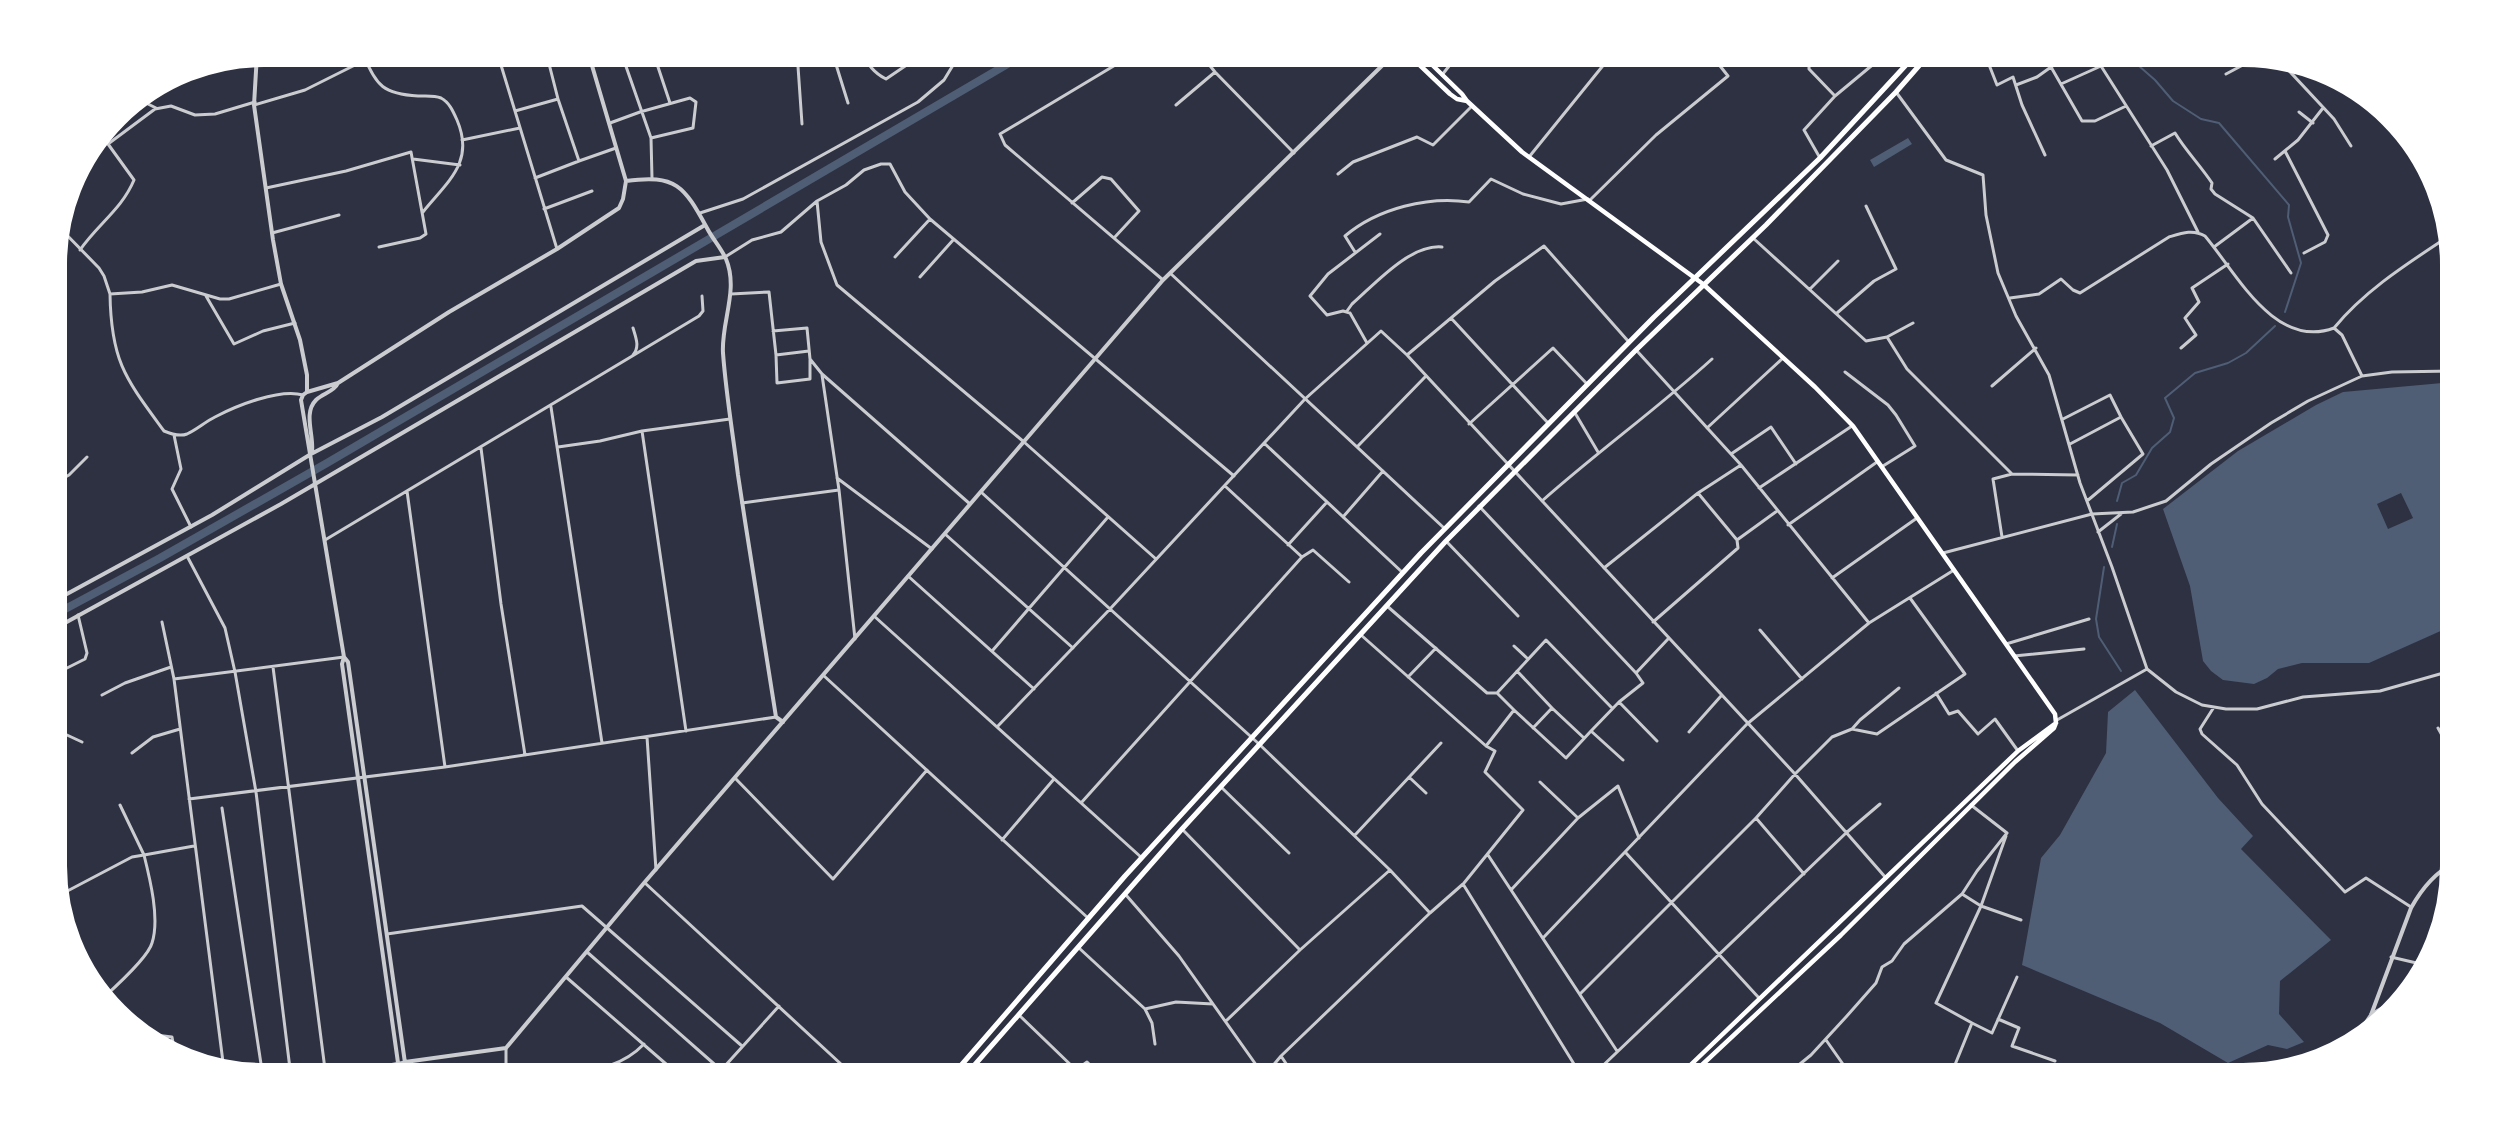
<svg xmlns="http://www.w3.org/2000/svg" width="2507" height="1130" viewBox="0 0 2507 1130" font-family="Ubuntu,sans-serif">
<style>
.water{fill:#4f5d75;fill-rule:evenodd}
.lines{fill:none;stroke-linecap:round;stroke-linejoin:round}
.stream{stroke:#4f5d75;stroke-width:2}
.canal{stroke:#4f5d75;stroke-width:8}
.minor{stroke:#caccd0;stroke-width:3}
.tertiary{stroke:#caccd0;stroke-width:4}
.secondary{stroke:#fff;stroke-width:4.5}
.primary{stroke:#fff;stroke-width:5}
.rim{fill:none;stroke:#fff;stroke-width:8}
</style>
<rect width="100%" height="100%" fill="#2d3142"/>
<!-- water -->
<path class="water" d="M1908 138 1912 144 1874 167 1870 160Z
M2453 380 2454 625 2369 663H2302L2278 669 2267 678 2254 684 2223 680 2211 671 2203 661 2190 586 2163 509 2238 451 2316 405 2343 392 2442 383ZM2401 493 2413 518 2388 529 2377 504Z
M2135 690 2218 798 2253 836 2241 849 2331 940 2280 981 2279 1014 2304 1042 2287 1049 2268 1045 2228 1063 2160 1023 2022 965 2041 858 2060 835 2106 753 2108 712Z"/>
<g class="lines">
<!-- stream -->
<path class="stream" d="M2123 52 2155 80 2173 101 2201 119 2219 123 2289 205 2288 217 2301 263 2285 312
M2117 501 2122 483 2136 475 2152 448 2170 432 2174 418 2165 398 2195 373 2228 363 2246 353 2275 326
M2112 547 2117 524
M2104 567 2096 619 2099 637 2121 671"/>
<!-- canal -->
<path class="canal" d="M54 615 160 558 327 463 1028 52"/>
<!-- minor -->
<path class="minor" d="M497 52 557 249
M546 52 558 99 579 161 616 148
M621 52 651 138
M653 52 670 103
M797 52 802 124
M863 52C867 65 874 73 886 79L917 58
M1137 52 1000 134 1005 145 1163 280
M1199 52 1215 72 1294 153
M1802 52 1809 61V69L1835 96
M1890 52 1905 65
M1984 52 1997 85 2013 77 2022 105 2045 155
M1275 55 1277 52
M364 56C376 86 384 94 418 96 425 96 434 95 441 98 449 102 453 111 457 120 475 162 448 181 423 212
M655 57 667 52
M834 58 848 103
M2279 60 2334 119 2351 146
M797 61H818L863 53
M2101 66 2167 170 2198 232
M2051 67 2073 52
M2226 74 2241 66 2253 54
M1442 75 1460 52
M2061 84 2101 66 2092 52
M2016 85 2037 77 2051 67 2082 121H2095L2126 106
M1896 92 1946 160 1983 175 1986 215 1998 273 2016 316 2049 375 2080 483 2112 567 2147 669
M148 104 156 108
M254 105 305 90 357 64 360 58 358 52
M1176 105 1215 72
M515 111 558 99
M2299 112 2313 123
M610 123 640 112 690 98 696 102 693 128 651 138 652 178
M462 140 520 128
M108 144 155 109 171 106 195 115 215 114 255 102
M2151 146 2175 133C2186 151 2200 165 2212 183L2211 189 2215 194 2253 218 2214 247
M2285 151 2328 235 2325 242 2304 253
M1529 157 1614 52
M1820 158 1804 130 1835 96 1888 52
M413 159 460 165
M2275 159 2298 140 2323 108
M1338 174 1353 162 1417 137 1433 145 1472 106
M535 178 579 161
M266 188 346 171 411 152 426 234 420 238 379 247
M1590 200 1656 135 1728 76 1709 52
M817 201 821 242 837 285 1024 442 1156 559
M1072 203 1102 177 1111 179 1139 211 1114 238
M544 209 592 191
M700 213 743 199 918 102 944 80 961 52
M2253 218 2291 273
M59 227 99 268 104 276 110 294 142 292 172 285 220 299H229L281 284
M272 233 339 215
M1753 238 1866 341 1887 337 1907 369 2012 474 1993 479 2002 537
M80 250C97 225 122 209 134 180L108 144 99 138
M1355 252 1345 236C1378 208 1429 196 1469 202L1491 179 1523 194 1561 204 1588 199
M725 257 752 240 781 232 817 201 846 185 864 170 881 164H890L905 192 930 219 1234 476
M895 257 930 219
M1170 273 1444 528
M920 277 954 239
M1810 289 1838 261
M110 294C111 362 126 379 164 431 171 434 179 437 187 434 196 430 205 422 215 417 236 406 280 388 303 395
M731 294 769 292 776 355 809 351
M206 296 234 344 263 331 295 323
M2010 298 2039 294 2061 279 2073 290 2080 293 2169 237C2182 233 2193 229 2205 236 2237 274 2275 350 2334 328L2342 335 2362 376
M1347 311 1352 304C1375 284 1410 244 1442 247
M1837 313 1874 281 1896 269 1866 206
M1451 318 1548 423
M2334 328C2366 289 2410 262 2452 234
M773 331 807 328 810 359 822 374 970 504
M1887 337 1913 323
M1367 343 1350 313 1343 311 1327 315 1310 296 1328 274 1380 234
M2181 348 2196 335 2185 318 2199 302 2192 288 2228 264
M1637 351 1741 465 1869 623
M633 355C640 347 636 338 633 328
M776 355 777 383 810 379V360
M1407 355 1495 281 1544 246 1628 341
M1845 372 1888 405 1896 415 1915 446 1883 466
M822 375 839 490 855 639
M1992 386 2036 348
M551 407 602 743
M1575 413 1598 452
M2063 419 2110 395 2121 417
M1469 424 1553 348 1587 384
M1707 428 1783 358
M642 431 686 731
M174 435 181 469 172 489 191 527
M1264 443 1403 573
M2070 444 2121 417 2143 454 2087 501
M558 447 600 441 642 431 730 419
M1357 447 1425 377
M481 448 501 604 525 755
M1731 454 1771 427 1796 464
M2012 474 2078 475
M837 478 932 549
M53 484 69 475 87 457
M1225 486 1302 557
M1759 488 1852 426
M407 491 445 767
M981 492 1259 744 1390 870 1430 913
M1542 501C1597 452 1657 409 1712 359
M742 503 839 490
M1479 506 1636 673
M1343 517 1383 471
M1788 525 1877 462
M2098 532 2121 514
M945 534 1073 648
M325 540 699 316 703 311 702 296
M1737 540 1777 511
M1446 541 1518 616
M1288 545 1327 502
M1943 553 2092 514 2133 512 2166 501 2211 464 2271 423 2308 401 2362 376 2392 372 2453 371
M187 556 225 628 235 672 256 792 291 1077
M1604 568 1698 493 1741 465
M908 576 1034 689
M1832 578 1917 518
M1387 606 1487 693H1497L1514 710
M874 616 1142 858
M162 622 174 679 224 1070
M1653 622 1738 548 1737 540 1698 493
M1760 630 1802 679
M1361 635 1486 746 1495 751 1485 772 1523 810 1464 883
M2006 644 2089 619
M1514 646 1528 659
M993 650 1108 517
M2014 656 2084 649
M273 667 326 1077
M61 671 85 659 87 653 78 615
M1517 671 1552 708
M823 675 1088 918
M1408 677 1436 648
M174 679 344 657
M1497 693 1546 640 1612 708
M1936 693 1949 714 1958 711 1978 734 1995 719 2018 751
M102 695 125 683 171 667
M1619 702 1657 741
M2214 707 2200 729 2202 734 2237 765 2262 804 2345 892 2366 878 2411 907
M2057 720 2147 669 2176 692 2202 705 2226 709H2257L2303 697 2380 691 2454 670
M997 727 1110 609 1305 399 1381 331 1407 355 1795 774 1886 878
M1533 728 1552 708 1584 738
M2438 728 2454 757
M54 729 82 742
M1852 729 1860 720 1899 688
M1689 732 1721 696
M647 737 656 870
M1486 746 1514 710 1566 758 1591 731
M132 753 153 737 180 729
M1623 760 1591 731 1619 702 1643 683 1636 673 1668 639
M2449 775 2454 771
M1409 777 1426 793
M735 778 833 879 927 770
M1540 782 1578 818
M1221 787 1289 853
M189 799 445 767 776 717
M1081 803 1302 557 1313 550 1349 582
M222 808 263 1077
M1756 818 1804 874
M1182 829 1300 950
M1355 835 1441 743
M1002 840 1054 779
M1626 853 1759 998
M1488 855 1617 1051
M645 883 855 1077
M1511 890 1578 818 1618 786 1639 838
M1962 894 1981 906 2021 920
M1126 895 1179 956 1264 1076
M56 897 132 857 144 855 120 805
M387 934 582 906 742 1046
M1543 938 1747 724 1869 623 1954 570
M1079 948 1145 1009 1152 1023 1155 1044
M587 952 721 1070
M2391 957 2425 965
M566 977 681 1077
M1580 994 1756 818 1795 774 1832 737 1852 729 1877 734 1965 674 1910 598
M102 999C114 988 148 958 152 943 160 919 150 879 144 855L194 846
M1145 1009 1176 1002 1213 1004
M2371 1014 2398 999
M1020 1016 1076 1070 1087 1062 1102 1077
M1998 1019 2019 1028 2012 1046 2055 1061
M1226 1021 1300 950 1390 870
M1972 1023 1992 1033 2017 977
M147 1034 172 1037 175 1055
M1826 1040 1852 1077 1863 1073 1864 1077
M506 1048V1077
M612 1066 615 1077
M1265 1075 1281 1056
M326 1077 405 1062
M556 1077C589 1071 620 1069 644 1044
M715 1077 779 1006
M1295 1077 1281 1056 1430 913 1463 884 1582 1077
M1591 1077 1846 833 1880 804
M1784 1077 1811 1055 1846 1017 1876 983 1882 967 1892 961 1904 944 1962 894 1977 871 2007 833 1971 805
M1950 1077 1972 1023 1936 1003 1981 906 2006 836"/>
<!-- tertiary -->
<path class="tertiary" d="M257 54 254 105 273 240 281 284 300 340 307 375V392
M626 181C676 174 684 186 707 228 712 238 721 248 726 259 739 290 721 322 723 353 726 394 733 435 738 475 750 556 764 637 776 717L783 722
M338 383 307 392 303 395 301 400 344 657 348 662 407 1077
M312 451C314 435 303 413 316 400 323 393 334 392 338 383L449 312 557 249 619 208 623 199 626 181 588 52
M54 601 212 515 311 454 382 417 705 225
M54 629 281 504 696 261 725 257
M344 657 342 664 400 1077
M2351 1045 2371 1015 2411 908C2421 890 2436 872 2454 863
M405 1062 506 1048 644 883 1163 280 1396 52"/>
<!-- secondary -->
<path class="secondary" d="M1406 52 1450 94 1457 99 1467 101
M1419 52 1462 94 1467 101 1522 152 1703 284 1815 387 1853 426 2055 714 2056 723
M1678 1077 2018 751 2056 723
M1689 1077 1841 935 2015 762 2054 728 2056 723"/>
<!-- primary -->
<path class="primary" d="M951 1077 1125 876 1421 553 1654 317 1820 158 1918 52
M964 1077 1182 829 1446 541 1636 350 1766 225 1896 92 1931 52"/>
</g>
<!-- crop -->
<path d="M0 0H2507V1130H0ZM264 63H2243A201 201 0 0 1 2444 264V866A201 201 0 0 1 2243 1067H264A201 201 0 0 1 63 866V264A201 201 0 0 1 264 63Z" fill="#fff" fill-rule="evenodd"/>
<path class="rim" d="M264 63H2243A201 201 0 0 1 2444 264V866A201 201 0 0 1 2243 1067H264A201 201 0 0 1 63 866V264A201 201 0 0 1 264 63Z"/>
</svg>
